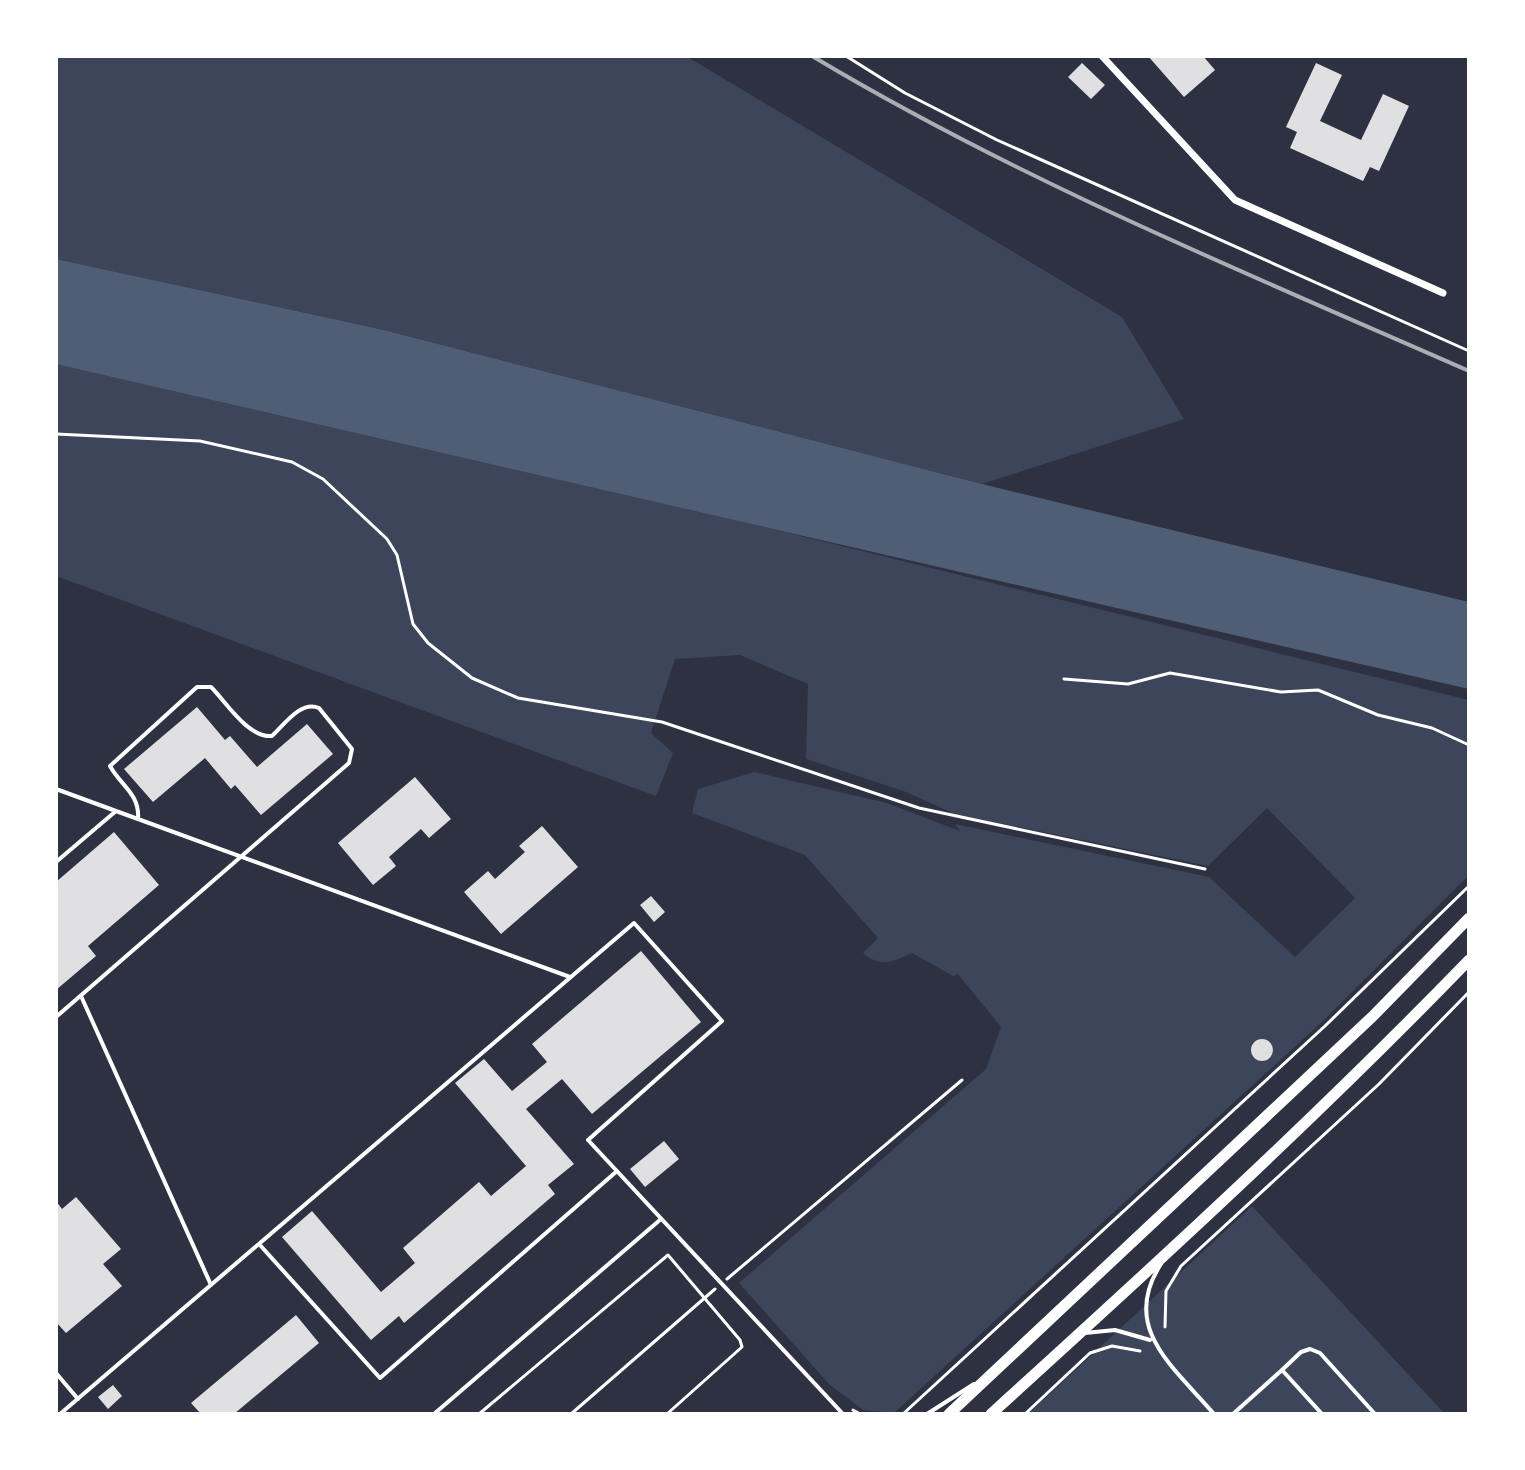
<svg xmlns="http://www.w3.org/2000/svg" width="1525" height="1470" viewBox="0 0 1525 1470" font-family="'Nunito Sans',sans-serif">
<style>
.green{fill:#3c4559}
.water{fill:#4f5d75}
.building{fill:#e0e0e3}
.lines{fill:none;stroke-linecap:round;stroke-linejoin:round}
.path{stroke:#fff;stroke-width:3}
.service{stroke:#fff;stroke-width:4}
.minor{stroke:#fff;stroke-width:7}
.primary{stroke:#fff;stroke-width:11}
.rail{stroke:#abadb3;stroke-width:4}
</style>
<rect width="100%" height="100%" fill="#2d3142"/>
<!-- green -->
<path class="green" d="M56 56H686L1122 317 1184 419 982 484 384 330 56 259Z
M56 353 1469 700V875L1323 1021 894 1413 863 1410 829 1384 739 1283 986 1069 1001 1027 958 974 953 976 912 953C893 962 880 968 863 953L878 938 805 855 692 813 698 789 754 772 887 803 960 831 955 824 1209 877 1295 957 1355 898 1267 808 1208 866 955 814 906 792 806 759 808 684 740 655 675 659 651 733 673 753 656 796 56 576Z
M1252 1206 1445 1414H1028Z"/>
<!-- water -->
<path class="water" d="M56 259 384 330 982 484 1469 602V689L56 364Z"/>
<!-- building -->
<path class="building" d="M1148 56H1203L1215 70 1184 97Z
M1082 63 1105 85 1091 99 1068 77Z
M1316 63 1342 75 1320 121 1361 140 1383 94 1409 106 1379 171 1370 167 1363 181 1290 148 1297 132 1286 127Z
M197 707 225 740 230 736 257 767 307 724 333 754 261 815 235 785 231 789 205 758 153 802 124 769Z
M415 777 451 819 429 838 421 829 389 857 396 866 373 885 338 843Z
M542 826 578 867 501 934 464 892 488 871 495 879 525 852 519 846Z
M114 832 159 885 88 946 96 956 56 990V882Z
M651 896 665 912 654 922 640 905Z
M641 951 701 1022 592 1114 562 1079 526 1109 574 1164 548 1185 555 1194 404 1323 399 1316 371 1340 282 1237 312 1211 381 1292 415 1263 403 1248 479 1182 491 1196 526 1166 455 1083 484 1059 512 1091 547 1062 532 1044Z
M1251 1050a11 11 0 1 1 22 0a11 11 0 1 1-22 0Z
M664 1141 679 1159 645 1187 630 1169Z
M76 1197 121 1249 103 1264 122 1286 66 1333 56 1322V1201L62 1209Z
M296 1315 319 1343 234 1414H201L191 1403Z
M113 1385 122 1396 108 1409 98 1397Z"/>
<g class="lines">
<!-- path -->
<path class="path" d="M846 56 905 93 997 140 1469 351
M56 434 200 441 292 462 323 479 387 539 397 555 413 624 428 643 472 678 518 698 662 722 919 808 1205 869
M1064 679 1128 684 1170 673 1281 692 1318 690 1378 715 1432 728 1469 745
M727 1279 962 1080
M1165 1327 1166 1291 1181 1266 1379 1084 1469 992
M853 1410 860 1414
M479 1414 668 1255 740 1340 742 1347 667 1414
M571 1414 715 1289
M903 1414 1325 1026 1469 886
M1025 1414 1090 1353 1112 1346 1140 1351"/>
<!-- service -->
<path class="service" d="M56 789 116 811
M56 862 116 811 570 977
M81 996 211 1285
M56 1017 349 763 352 749 319 708C301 700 284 725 272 736 248 738 227 703 211 687H197L110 766C121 786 140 794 138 819
M259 1244 380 1378 617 1171
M1161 1264C1119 1328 1175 1368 1214 1414
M1085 1333 1115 1330 1150 1340
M1282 1370 1301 1352 1310 1349 1320 1353 1375 1414
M56 1373 78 1399
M60 1414 634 923 722 1021 588 1140 843 1414
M434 1414 661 1219
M927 1414 974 1384
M1233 1414 1282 1370 1322 1414"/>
<!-- minor -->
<path class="minor" d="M1102 56 1235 200 1443 293"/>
<!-- primary -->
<path class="primary" d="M949 1414 1372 1017 1469 918
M991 1414C1154 1266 1316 1118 1469 960"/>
<!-- rail -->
<path class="rail" d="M812 56C1021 181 1246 273 1469 371"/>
</g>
<!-- border -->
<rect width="1525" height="1470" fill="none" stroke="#ffffff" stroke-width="116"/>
</svg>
